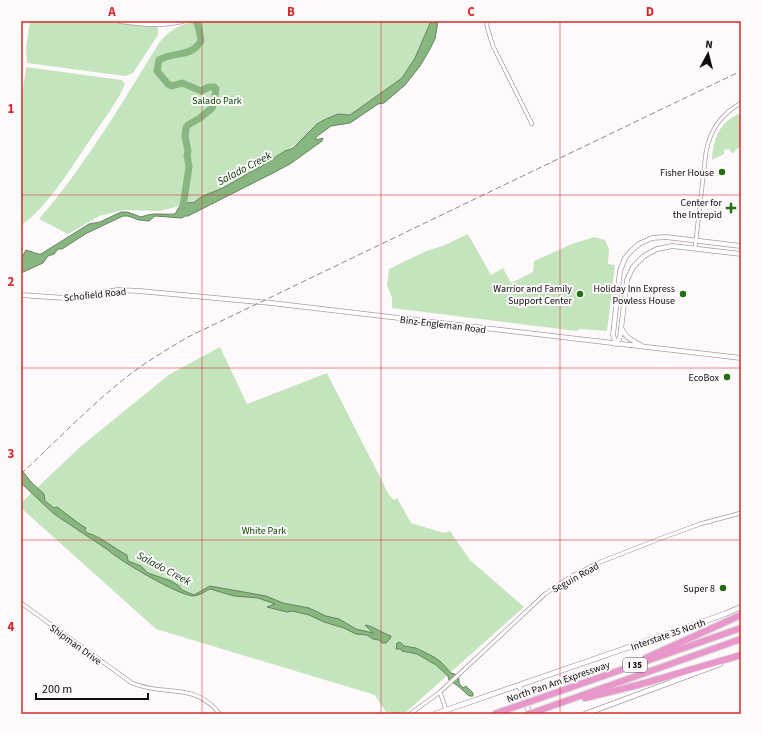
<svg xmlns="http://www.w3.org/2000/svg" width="762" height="735" viewBox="0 0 762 735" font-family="'Source Sans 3',sans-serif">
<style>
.green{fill:#c3e4bd}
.water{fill:#88b680;stroke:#64835e}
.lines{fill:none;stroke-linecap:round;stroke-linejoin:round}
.river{stroke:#88b680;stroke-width:7}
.minor-casing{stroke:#ab9da5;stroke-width:4.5}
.tertiary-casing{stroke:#ab9da5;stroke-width:5.5}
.secondary-casing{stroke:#ab9da5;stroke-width:6}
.motorway-casing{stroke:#d9d8d8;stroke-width:8}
.minor{stroke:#fff;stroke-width:3}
.tertiary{stroke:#fff;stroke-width:4}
.secondary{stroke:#fff;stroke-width:4.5}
.motorway{stroke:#e996cb;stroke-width:6}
.rail{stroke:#8c878a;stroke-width:1;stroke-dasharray:6 3;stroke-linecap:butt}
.motorway-bridge-casing{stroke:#d9d8d8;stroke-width:8;stroke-linecap:butt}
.motorway-bridge{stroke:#e996cb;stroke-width:6}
.grid{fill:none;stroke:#d62828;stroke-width:1;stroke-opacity:0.55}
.poi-dot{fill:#226f14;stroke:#fefafc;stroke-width:1.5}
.labels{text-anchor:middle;stroke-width:4;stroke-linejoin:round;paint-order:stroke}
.shield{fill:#fefafc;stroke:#575355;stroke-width:1}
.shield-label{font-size:9px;font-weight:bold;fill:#100b0e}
.park-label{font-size:10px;fill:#094c00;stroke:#fefafc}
.poi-label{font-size:10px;fill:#100b0e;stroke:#fefafc;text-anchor:end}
.street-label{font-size:10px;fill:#100b0e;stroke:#fefafc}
.water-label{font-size:11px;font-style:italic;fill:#023400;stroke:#fefafc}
.neatline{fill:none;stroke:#d62828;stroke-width:1.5}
.grid-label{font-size:13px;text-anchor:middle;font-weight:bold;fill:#d62828}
</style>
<rect width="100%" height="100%" fill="#fefafc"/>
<!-- green -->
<path class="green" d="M30 21H105L155 26 158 28V35L133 73 125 76 27 63 26 47Z
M193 21H431L415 58 402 78 350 115 338 114 317 124 302 140 263 165 223 188 183 205 160 211 123 210 99 216 68 234 39 219C85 166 122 103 159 43 171 29 176 27 193 21Z
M26 67 122 80 125 84C119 100 102 122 92 137 74 163 47 209 21 225V104Z
M739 114H741V147L735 150 734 153H732L729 149 724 150V154L712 160C713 140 719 122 739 114Z
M468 234 491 275 503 268 511 283 533 272 534 261 572 244 594 237 605 240 609 249 608 264 615 265 607 331 580 329 576 331 392 308V298L387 285 389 269 424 252 445 245Z
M220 347 247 404 327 373 389 495 394 500 397 498 411 523 444 533 450 531 470 560 524 607 404 714H387L375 695 156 629 21 508V503L80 447 170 374Z"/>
<!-- water -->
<path class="water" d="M431 21H438L435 39 430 49 420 66 405 85 384 103 378 104 350 123 331 126 316 137V140L323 138 322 141 290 164 273 173 188 216H185L182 218 155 216 149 221 139 220 128 216H123L87 233 62 249H58L54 254 48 256 43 263 21 273V259L26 250 38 254H41L89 224 100 222 121 212H127L141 217C154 212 162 215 175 214L181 204 194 202 203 196 223 188 263 165 285 151 293 148 317 124 326 119 338 114 350 115 388 88 402 78 415 58Z
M21 469 31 482 44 494 45 501 54 508 57 507 81 525 86 528 85 530 87 533C102 537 113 548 127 555L128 561 141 566 148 573 171 581 179 586 182 590 194 595 210 586 266 596 283 603 309 608 326 616 339 619 356 629 373 633 365 625C373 626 382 633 391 636L390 639 386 643H382L379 640 373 639 367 635 356 634 344 628 324 622 309 615 292 611 287 612 267 607 275 604 258 598 234 596 210 589C205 591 201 595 194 596 181 597 118 560 108 550L54 514 21 483Z
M400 642 404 646 416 648 434 657 441 662 451 673 455 674 459 678V683L463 688 466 686 473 693V696H469L458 686 449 680 448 676 436 665 417 654 402 651 401 649H396L397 643Z"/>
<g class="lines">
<!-- river -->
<path class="river" d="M182 213 189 167 187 155 188 151 185 136 186 128 188 125 200 118 212 108 214 103 216 89 214 87H209L201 91 182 83 172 86 168 84 157 71 159 60C174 51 191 58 201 41L199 29 196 21"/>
<defs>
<path id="minor" d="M487 21V27L493 46 532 124
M695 248 706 152C710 130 721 114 741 103
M21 603 132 683C164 697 194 681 220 714
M440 692 446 710
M410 714 440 692 545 594 570 577 598 563 659 539 700 524 741 513"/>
<path id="tertiary" d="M120 21C141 24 162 26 183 21
M21 295 65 298 118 290 139 291 271 303 741 358
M622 329C625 338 634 341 642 346
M616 344 613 335 620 271 625 258 631 251 639 244 652 238 666 237 741 246
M616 344 620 337 627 280 633 267 644 256 657 249 672 246 741 254"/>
<path id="secondary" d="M519 685 530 714
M435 714 725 614 741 607
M585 714 720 664"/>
<path id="motorway" d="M646 658 741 615
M585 698 638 685 741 655
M529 702 741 628
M532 713 741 639"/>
</defs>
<!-- minor casing -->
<use href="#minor" class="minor-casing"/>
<!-- tertiary casing -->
<use href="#tertiary" class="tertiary-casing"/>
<!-- secondary casing -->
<use href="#secondary" class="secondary-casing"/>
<!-- motorway casing -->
<use href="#motorway" class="motorway-casing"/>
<!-- minor -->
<use href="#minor" class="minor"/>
<!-- tertiary -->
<use href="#tertiary" class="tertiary"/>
<!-- secondary -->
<use href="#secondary" class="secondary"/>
<!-- motorway -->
<use href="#motorway" class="motorway"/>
<!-- rail -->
<path class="rail" d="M21 474C53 444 85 411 119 383 141 365 164 351 188 337L741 71"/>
<defs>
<path id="motorway-bridge" d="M494 714 529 702
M528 714 532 713"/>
</defs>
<!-- motorway-bridge casing -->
<use href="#motorway-bridge" class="motorway-bridge-casing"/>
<!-- motorway-bridge -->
<use href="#motorway-bridge" class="motorway-bridge"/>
</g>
<!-- grid -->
<path class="grid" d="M202 21V714M381 21V714M560 21V714M21 195H741M21 368H741M21 540H741"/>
<!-- markers -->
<g class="poi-dot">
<circle cx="722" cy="172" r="4"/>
<path d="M729 202h4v4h4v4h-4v4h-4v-4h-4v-4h4z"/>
<circle cx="580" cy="294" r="4"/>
<circle cx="683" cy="294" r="4"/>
<circle cx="727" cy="377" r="4"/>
<circle cx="723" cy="588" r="4"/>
</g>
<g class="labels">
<!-- shield labels -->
<rect class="shield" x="623" y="658" width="24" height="14" rx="3"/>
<g class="shield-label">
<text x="635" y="668">I 35</text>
</g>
<!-- park labels -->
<g class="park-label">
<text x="217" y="104">Salado Park</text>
<text x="264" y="534">White Park</text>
</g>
<!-- poi labels -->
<g class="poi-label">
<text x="714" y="176">Fisher House</text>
<text x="722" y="206">Center for<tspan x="722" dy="12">the Intrepid</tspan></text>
<text x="572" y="292">Warrior and Family<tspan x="572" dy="12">Support Center</tspan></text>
<text x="675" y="292">Holiday Inn Express<tspan x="675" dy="12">Powless House</tspan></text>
<text x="719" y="381">EcoBox</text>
<text x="715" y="592">Super 8</text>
</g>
<!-- street labels -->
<g class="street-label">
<text transform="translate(95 294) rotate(-6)" y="4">Schofield Road</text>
<text transform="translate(443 324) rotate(7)" y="4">Binz-Engleman Road</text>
<text transform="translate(575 577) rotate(-29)" y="4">Seguin Road</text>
<text transform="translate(668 634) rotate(-19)" y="4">Interstate 35 North</text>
<text transform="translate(76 644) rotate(36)" y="4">Shipman Drive</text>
<text transform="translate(558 681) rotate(-19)" y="4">North Pan Am Expressway</text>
</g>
<!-- water labels -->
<g class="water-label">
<text transform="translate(244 168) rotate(-28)" y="4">Salado Creek</text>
<text transform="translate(164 568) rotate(28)" y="4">Salado Creek</text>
</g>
</g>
<!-- border -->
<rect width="762" height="735" fill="none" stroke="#fefafc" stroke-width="44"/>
<!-- north arrow -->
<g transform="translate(708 54) rotate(7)" stroke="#fefafc" stroke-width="3" paint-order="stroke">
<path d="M0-3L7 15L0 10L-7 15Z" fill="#100b0e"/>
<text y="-6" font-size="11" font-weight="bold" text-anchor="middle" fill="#100b0e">N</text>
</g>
<!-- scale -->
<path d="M36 693v6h112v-6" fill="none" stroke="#100b0e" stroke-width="2"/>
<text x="42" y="693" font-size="12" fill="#100b0e" stroke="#fefafc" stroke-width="3" paint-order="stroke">200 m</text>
<rect x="22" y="22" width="718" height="691" class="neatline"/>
<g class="grid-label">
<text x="112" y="16">A</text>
<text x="291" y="16">B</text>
<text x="471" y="16">C</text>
<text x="650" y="16">D</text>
<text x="11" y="113">1</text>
<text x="11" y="286">2</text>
<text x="11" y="458">3</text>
<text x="11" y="631">4</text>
</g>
</svg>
